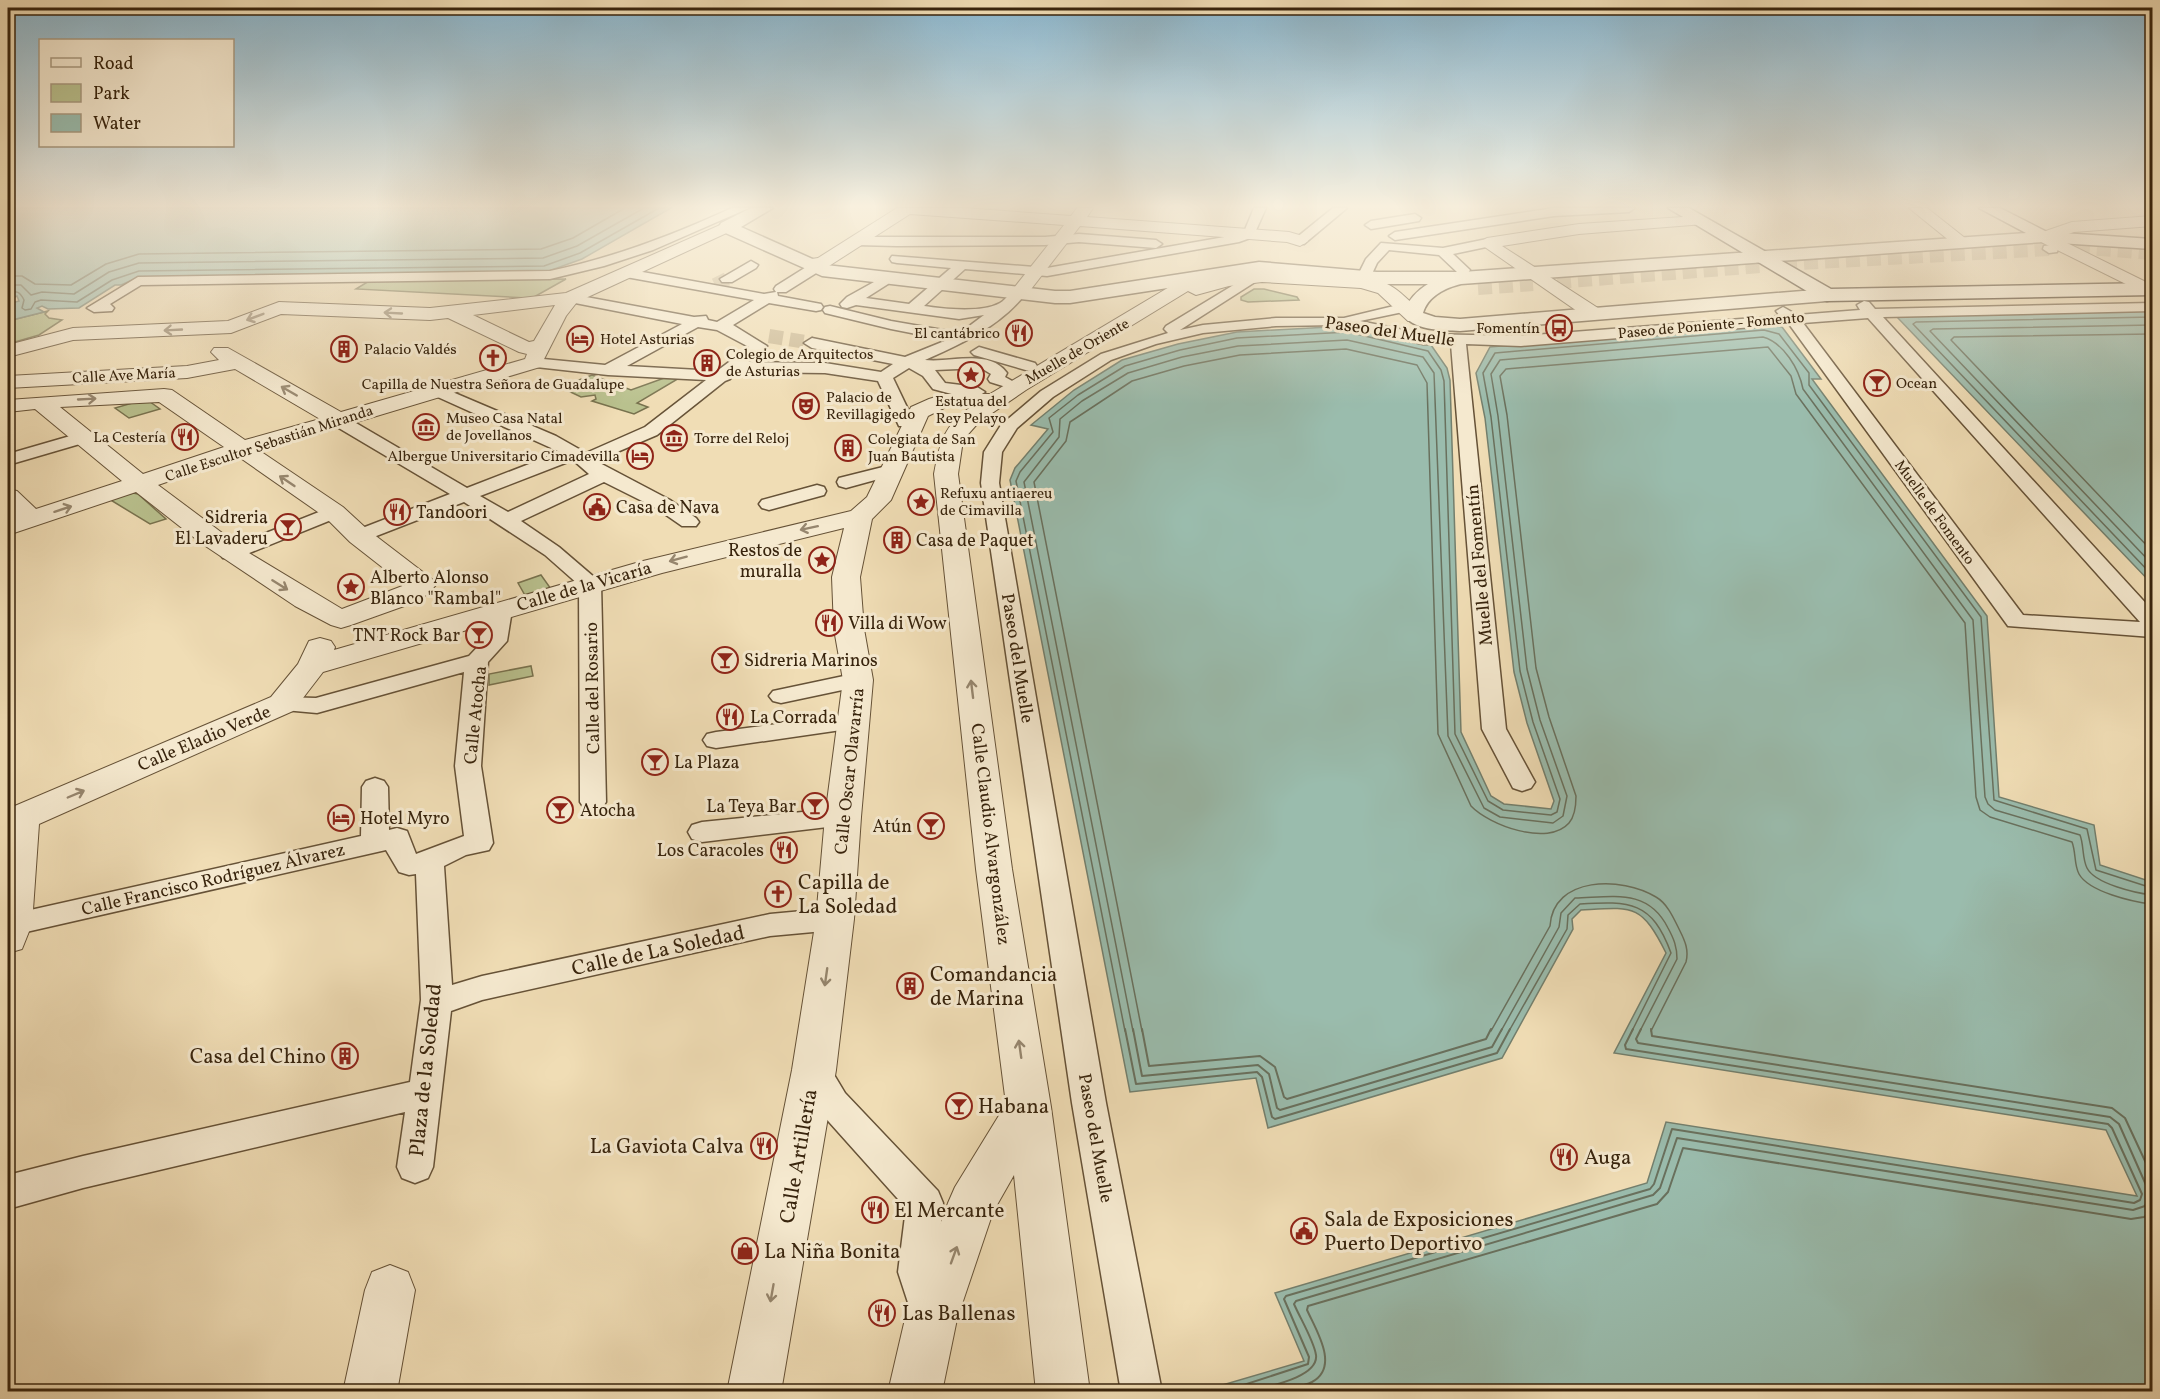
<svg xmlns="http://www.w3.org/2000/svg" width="2160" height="1399" viewBox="0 0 2160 1399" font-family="Vollkorn,serif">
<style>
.green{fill:#b9c18e;stroke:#78724e;stroke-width:1.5}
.water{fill:#9abcad;stroke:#737f6d;stroke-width:1.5}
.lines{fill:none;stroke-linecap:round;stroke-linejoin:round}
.shore-far1{stroke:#69705d;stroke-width:1.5}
.shore{stroke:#69705d;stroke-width:2}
.pedestrian-tunnel{stroke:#cbb893;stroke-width:14;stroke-dasharray:14 7;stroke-linecap:butt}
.pedestrian-casing{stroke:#665237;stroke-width:3}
.minor-casing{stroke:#665237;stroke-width:2}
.tertiary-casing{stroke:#665237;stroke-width:3}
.secondary-casing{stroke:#38240d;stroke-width:3}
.pedestrian{fill:#f5e9cf;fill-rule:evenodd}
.minor{fill:#f5e9cf;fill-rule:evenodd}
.tertiary{fill:#f5e9cf;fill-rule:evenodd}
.secondary{fill:#f5e9cf;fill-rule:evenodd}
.oneway{stroke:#96866e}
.labels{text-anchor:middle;stroke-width:6;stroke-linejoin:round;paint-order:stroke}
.far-street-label{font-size:15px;fill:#38240d;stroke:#f5e9cf}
.far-poi-label{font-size:15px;fill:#38240d;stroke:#f5e9cf;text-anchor:start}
.street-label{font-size:18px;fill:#38240d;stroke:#f5e9cf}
.poi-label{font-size:18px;fill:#38240d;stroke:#f5e9cf;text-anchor:start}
.near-poi-label{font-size:21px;fill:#38240d;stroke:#f5e9cf;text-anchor:start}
.near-street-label{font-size:21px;fill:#38240d;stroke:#f5e9cf}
</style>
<rect width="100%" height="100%" fill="#f0ddb5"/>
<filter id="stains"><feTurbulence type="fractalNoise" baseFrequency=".00333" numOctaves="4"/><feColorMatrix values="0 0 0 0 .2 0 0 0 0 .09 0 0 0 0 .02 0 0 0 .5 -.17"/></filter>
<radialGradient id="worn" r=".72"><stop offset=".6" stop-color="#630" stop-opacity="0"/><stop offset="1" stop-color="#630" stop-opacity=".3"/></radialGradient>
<!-- green -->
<path class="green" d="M566 279 534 297 527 298 356 289 369 281Z
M1254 289H1264L1297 297 1299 300 1248 302 1241 300V297Z
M48 311 45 314 49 318 62 320 39 335 8 344V321Z
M592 375 631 390 667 377H681L637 403 648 407 634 414 592 401 596 399 595 395 581 397 560 387Z
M146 399 160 409 129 418 115 408Z
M133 493 138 494 166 519 150 524 109 499Z
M541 575 551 589 526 597 518 583Z
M531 666 533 676 489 685V674Z"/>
<!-- water -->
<path class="water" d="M8 208H671L582 259 546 272 139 277 121 285H115L79 308 48 309 42 306 37 308 44 312 8 321V304L19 301 17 296 8 300Z
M2152 311V584L1896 316Z
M1765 323 1782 327 1821 379H1812L1987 616 1999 797 2094 825 2100 865 2152 882V1391H1202L1304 1361 1275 1293 1647 1183 1666 1122 2137 1196 2106 1130 1614 1053 1666 953C1641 903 1633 907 1581 910L1572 919 1573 929 1502 1058 1268 1128 1256 1078 1130 1092 1010 480 1015 468 1048 429 1031 425 1074 390 1122 360 1178 344 1237 332 1348 326 1431 345 1447 368 1450 380 1461 732 1491 796 1504 804 1551 809 1554 801 1527 723 1514 672 1485 418 1476 373 1490 347Z"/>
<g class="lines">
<!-- shore-far1 -->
<path class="shore-far1" d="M8 276H22L35 284 71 285 106 264 139 254 541 249 573 238 625 208
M8 285H21L31 295 42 292 74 294 109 272 139 263 543 258 577 246 644 208
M8 293C17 290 20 292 24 300L22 308 25 310 31 309 35 302 41 300 77 302 112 280 139 271 544 266 580 253 659 208
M2152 317 1916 322 1913 324 2152 575
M2152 325 1933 329 1930 331 2152 564
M2152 334 1954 337 1951 340 2152 551
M1125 1031 1016 481 1020 472 1053 432 1049 418 1078 395 1125 366 1180 350 1237 338 1348 332 1428 351 1441 370 1444 381 1455 734 1488 801 1503 810 1551 815 1557 812 1560 799 1533 722 1520 671 1491 417 1483 373 1495 353 1764 330 1779 334 1809 373V385L1981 617 1994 800 2087 829 2096 870 2152 888
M1133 1031 1024 482 1059 437 1060 419 1082 401 1128 373 1182 357 1238 346 1347 340 1423 357 1434 373 1448 736 1484 808 1500 817 1553 823 1563 816 1567 796 1540 720 1527 669 1498 416 1491 374 1500 360 1763 337C1784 343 1799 369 1803 389L1973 620 1985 797 1988 804 1995 810 2080 835C2084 845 2082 858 2087 868 2095 884 2136 893 2152 895
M1142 1031 1034 482 1066 441 1070 422 1132 381 1184 366 1240 355 1346 349 1417 365 1427 383 1438 734 1471 806C1489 825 1548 847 1569 823 1575 816 1576 804 1576 796L1549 717 1536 668 1507 415 1500 376 1506 369 1768 347 1791 376 1796 394 1965 623 1976 797 1980 810 1990 817 2072 842C2076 852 2074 865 2079 874 2089 892 2133 902 2152 904
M1491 1031 1550 926C1553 876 1622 876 1656 897 1668 904 1674 919 1680 931 1685 941 1689 950 1686 962L1651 1031
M1501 1031 1559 927 1561 913 1575 898C1613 897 1648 888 1668 928 1674 939 1677 947 1677 959L1640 1031
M1509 1031 1567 929 1568 915 1580 904C1630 901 1652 901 1671 953L1632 1031"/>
<!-- shore -->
<path class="shore" d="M1125 1029 1136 1084 1257 1072 1262 1077 1272 1117 1275 1119 1497 1053 1510 1029
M1133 1029 1142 1076 1258 1065 1269 1074 1277 1108 1280 1110 1492 1047 1502 1029
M1142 1029 1149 1066 1260 1056 1275 1067 1284 1097 1287 1099 1486 1039 1491 1029
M1651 1029 1652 1036 2112 1108 2125 1118 2152 1176
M1222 1392 1308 1364 1309 1357 1284 1299 1286 1296 1650 1189 1654 1184 1672 1129 2134 1203 2140 1200 2142 1194 2112 1128 2108 1124 1626 1049 1625 1045 1633 1029
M1248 1392C1265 1387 1319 1378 1316 1355 1314 1341 1300 1318 1294 1304L1296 1301 1653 1195 1660 1188 1677 1138 2133 1210 2145 1206 2150 1194 2119 1124 2110 1117 1638 1043 1636 1039 1641 1029
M1280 1392C1290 1388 1302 1387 1312 1382 1340 1367 1316 1330 1307 1310L1308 1306 1657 1204 1668 1192 1683 1148 2131 1219 2144 1217 2152 1211"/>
<!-- pedestrian-tunnel -->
<path class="pedestrian-tunnel" d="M2076 247 2152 253
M1783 264 2049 249
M1557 282 1761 266
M715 285 727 279
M1478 288 1533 284
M769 336 812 343"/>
<defs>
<path id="pedestrian" d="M732 208H749L653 250 604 266 550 279 141 285 110 304 114 308 112 311 94 312 87 308 138 277 550 271C613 258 673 235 732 208Z
M1254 208H1266L1253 237 1239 242 1047 276 965 269 924 306C944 309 982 313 1000 303 1007 299 1010 291 1019 289L1026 293C1001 326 961 344 925 360 952 363 989 348 1007 373L1005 377 1014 382 1006 387 990 382 988 379 991 374 981 368 935 370 945 383 977 387 985 392 977 397 959 396 933 389 923 376 909 368 893 378 914 422 911 426H899L878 381 825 373 736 372 730 379 725 381 657 435 596 461 670 500 696 518 699 522 696 526H682L656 508 604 482 521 521 559 547 601 583 606 802 602 808 593 811 584 808 580 802 579 585 545 555 464 502 366 540H352L349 536 352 532 450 494 332 424 329 420 332 416H344L467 488 560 452 431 394 429 391 431 388H443L556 436 586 453 645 427 706 380 608 375 527 366 525 363 533 358 605 365 682 324 570 302 565 301 563 298 565 295 570 294 694 317 706 316 708 320 717 322 754 300 626 277 621 276 619 273 621 270 626 269 764 294 776 292 774 289 776 286 811 264H821L823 267 821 270 786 292H777L778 296 821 304 823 307 821 310 816 311 769 303 733 325 767 346 748 362 825 363 881 372 893 364 812 348 804 343 812 338 905 357 947 340 891 329 825 313 823 310 825 307 830 306 891 321 960 333 984 315 959 319 856 305 847 308 842 307 840 304 847 297 883 277 890 281 888 284 866 298 909 304 951 268 897 263 892 262 890 259 892 256 1047 268 1236 235 1244 232ZM698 327 717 330 749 347 717 371 627 366ZM573 460 589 474 508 512 480 496Z
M1333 208H1347L1304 244H1296L1294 241 1296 238Z
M1554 208H1635L1629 212 1554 216 1395 240 1389 236 1395 232Z
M1415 214 1421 218 1419 221 1371 229 1365 225 1371 221Z
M1079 234 1156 240 1162 244 1156 248 1079 242 1045 245 897 246 857 245 851 241 857 237H1045Z
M1487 239 1493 243 1491 246 1453 254 1470 270 1468 273H1458L1439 255 1389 250 1377 263 1371 276H1361L1359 273 1366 259 1381 243 1443 248Z
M2052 245 2058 249 2057 252 2049 253 2043 249 2044 246Z
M751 261 758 265 756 268 732 282H722L720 279Z
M1250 275 1257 279 1255 282 1180 330 1203 325 1276 318H1344L1398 305 1405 309 1403 312 1360 321 1423 334 1521 336 1780 316 1776 311 1783 307 1797 315 1860 310 1857 305 1864 301 1869 302 1875 309 2152 303V311L1883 317 2152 610V637L2008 626 1789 324 1521 346 1466 344 1506 729 1535 782 1531 788 1522 791 1513 788 1482 729 1451 344H1423L1338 325 1276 326 1203 333 1156 344 1111 360 1053 397 1017 428 1002 452 999 483 1106 1103 1162 1392H1121L1072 1103 981 483 984 452 1001 425 1041 391 1101 354 1168 333 1164 329 1166 326ZM1868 318 2140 622 2023 615 1803 323Z
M979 347 1035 363 1037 366 1029 371 974 355 971 352Z
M84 432 90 433 93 437 90 441 8 465V454Z
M891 465 897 466 900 470 897 474 846 488 839 486 837 482 839 478Z
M817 485 824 487 826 491 824 495 769 510 762 508 759 504 762 500Z
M334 506 341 508 344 512 341 516 237 558H223L220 554 223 550Z
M501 603 509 605 512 610 507 641 488 662 481 766 493 843 489 850 466 855 444 866 452 985 482 976 770 914 835 908 845 911 850 919 845 927 835 930 770 936 482 1000 451 1011 433 1167 428 1178 415 1183 402 1178 397 1167 405 1112 83 1188 8 1209V1175L83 1156 410 1082 421 1000 416 874 409 875 399 872 386 850 13 935 8 933V915L361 836 362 787 366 781 375 778 384 781 388 787 389 830 397 828 407 831 416 854 464 836 455 766 464 672 317 713 273 709 270 704 273 699 282 697 316 698 469 656 485 639 490 610 493 605Z
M858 673 866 675 870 680 866 685 781 703 773 701 769 696 773 691Z
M853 714 862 717 865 722 862 727 716 748 707 746 703 740 707 734 716 732Z
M843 808 853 810 856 817 853 824 702 842 692 839 688 832 692 825 702 822Z
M815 1059 827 1063 845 1093 938 1191 943 1203 936 1272 949 1310 943 1324 929 1330 915 1324 898 1272 906 1208 821 1113 798 1073 803 1063Z"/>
<path id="minor" d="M897 208H964L1071 216 1077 208H1093L1087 217 1289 232 1306 237 1308 241 1300 246 1287 242 1080 226 1025 297H1013L1010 293 1064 225 910 214 829 266 811 269 805 268 802 264 805 260 818 258Z
M1909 208H1927L1970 242 1968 246H1956Z
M1698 216 1704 218 1706 221 1704 224 1579 234 1502 246 1601 310 1603 314 1601 318H1587L1479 243 1487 238 1579 224Z
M2152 216V226L2074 232 2057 238 2152 285V293L2146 294 2037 240 2035 237 2037 234 2072 222Z
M727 222 735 227 733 230 577 302 566 316 540 367 260 451 343 507 368 530 432 579 436 585 421 600 351 625 341 628 331 625 295 606 201 543 136 492 8 535V519L14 516 8 510V489L17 491 36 509 122 481 35 409 8 412V400L164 389 172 390 245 440 320 419 235 369 187 378 8 388V376L187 366 219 360 211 352 214 348H228L341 412 525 359 527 354 519 352 448 318 430 320 281 314 231 333 73 340 8 357V345L73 328 228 321 279 302 430 308 566 293ZM555 305 534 341 529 342 473 315ZM159 402 224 447 143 474 60 407ZM239 457 325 517 350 542 405 585 342 609 249 553 158 485Z
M1216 269 1222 270 1225 274 1223 277C1256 269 1357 269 1387 284 1397 288 1418 308 1425 317L1422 321H1408L1378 293 1361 288 1262 282 1229 286 1196 295 1188 291 1026 390 979 422 963 440 958 474 1012 869 1051 1107 1090 1392H1036L1014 1175 993 1212 957 1319 942 1392H888L905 1319 948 1203 955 1187 1006 1104 976 869 934 474C940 442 943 426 972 406L946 407 928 416 891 500 872 519 860 577 864 629 873 680 861 817 854 919 836 1070 781 1392H727L792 1070 816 919 825 817 843 680 834 629 832 577 844 528 662 573 323 672 293 711 39 824 32 924 22 949 8 953V812L10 808 271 697 298 664 309 641 320 638 331 641 335 647 334 650 643 561 851 511 867 497 911 407 929 399 945 394H990L1181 280Z
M390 1265 408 1272 415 1290 397 1392H343L365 1290 372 1272Z"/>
<path id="tertiary" d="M751 208H773L741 227 826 265 1055 291H1070L1259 262 1377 272H1462L2043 232 2049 233 2052 237 2049 241 2043 242 1461 284C1445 288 1428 296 1423 313L1435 317 1460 319 1827 289 1834 291 1837 295 1834 299 1827 301 1460 331C1442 330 1410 331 1403 312 1409 300 1416 291 1428 284H1377L1259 274 1070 303H1055L822 276 721 231 719 227 721 223Z"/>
<path id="secondary" d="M1668 208H1689L1831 289 2152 283V295L1827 301 1820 299Z
M1979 208H2000L2047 232 2152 239V249L2043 242Z"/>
</defs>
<!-- pedestrian casing -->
<use href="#pedestrian" class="pedestrian-casing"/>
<!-- minor casing -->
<use href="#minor" class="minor-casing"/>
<!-- tertiary casing -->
<use href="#tertiary" class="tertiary-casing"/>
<!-- secondary casing -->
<use href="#secondary" class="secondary-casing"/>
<!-- pedestrian -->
<use href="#pedestrian" class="pedestrian"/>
<!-- minor -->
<use href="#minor" class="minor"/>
<!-- tertiary -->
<use href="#tertiary" class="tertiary"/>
<!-- secondary -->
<use href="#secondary" class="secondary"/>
</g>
<!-- one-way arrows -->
<defs><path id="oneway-shaft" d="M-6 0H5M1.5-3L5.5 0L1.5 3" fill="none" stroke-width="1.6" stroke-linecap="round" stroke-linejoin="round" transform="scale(1.5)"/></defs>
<g class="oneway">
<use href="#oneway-shaft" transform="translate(393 313) rotate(-177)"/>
<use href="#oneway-shaft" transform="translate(255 317) rotate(159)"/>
<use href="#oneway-shaft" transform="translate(173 330) rotate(177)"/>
<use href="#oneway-shaft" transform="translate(289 391) rotate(-150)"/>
<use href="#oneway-shaft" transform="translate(87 399) rotate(-3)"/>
<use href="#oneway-shaft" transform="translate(287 481) rotate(-146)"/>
<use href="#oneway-shaft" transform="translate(63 509) rotate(-18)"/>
<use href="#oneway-shaft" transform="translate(809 528) rotate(168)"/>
<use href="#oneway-shaft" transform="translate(678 559) rotate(165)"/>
<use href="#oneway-shaft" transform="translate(280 585) rotate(32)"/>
<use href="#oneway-shaft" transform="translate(972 689) rotate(-97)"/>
<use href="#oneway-shaft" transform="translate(76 794) rotate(-23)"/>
<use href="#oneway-shaft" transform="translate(826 977) rotate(98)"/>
<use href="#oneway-shaft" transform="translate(1020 1049) rotate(-98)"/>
<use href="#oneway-shaft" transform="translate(954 1255) rotate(-70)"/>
<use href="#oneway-shaft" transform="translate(772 1293) rotate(100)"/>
</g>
<!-- sky -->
<linearGradient id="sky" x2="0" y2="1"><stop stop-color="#89b7d0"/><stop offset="0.51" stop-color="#f8f0de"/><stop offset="1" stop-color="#f8f0de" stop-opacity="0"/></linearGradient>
<rect width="2160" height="404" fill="url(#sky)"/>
<!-- icons -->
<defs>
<symbol id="bus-ring" viewBox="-11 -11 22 22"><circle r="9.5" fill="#f5e9cf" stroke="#8f2418" stroke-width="1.5"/><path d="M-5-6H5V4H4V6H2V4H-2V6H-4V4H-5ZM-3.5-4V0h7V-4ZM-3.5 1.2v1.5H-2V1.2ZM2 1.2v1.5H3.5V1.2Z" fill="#8f2418"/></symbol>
<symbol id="restaurant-ring" viewBox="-11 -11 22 22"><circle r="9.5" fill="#f5e9cf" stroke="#8f2418" stroke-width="1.5"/><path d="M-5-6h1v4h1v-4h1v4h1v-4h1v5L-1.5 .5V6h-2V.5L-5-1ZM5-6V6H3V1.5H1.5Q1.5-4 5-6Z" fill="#8f2418"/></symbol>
<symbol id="hotel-ring" viewBox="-11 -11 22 22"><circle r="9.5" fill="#f5e9cf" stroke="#8f2418" stroke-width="1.5"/><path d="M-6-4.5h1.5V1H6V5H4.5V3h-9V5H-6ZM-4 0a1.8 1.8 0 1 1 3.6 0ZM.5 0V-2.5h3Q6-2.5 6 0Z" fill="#8f2418"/></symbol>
<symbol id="building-ring" viewBox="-11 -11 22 22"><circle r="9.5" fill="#f5e9cf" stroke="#8f2418" stroke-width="1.5"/><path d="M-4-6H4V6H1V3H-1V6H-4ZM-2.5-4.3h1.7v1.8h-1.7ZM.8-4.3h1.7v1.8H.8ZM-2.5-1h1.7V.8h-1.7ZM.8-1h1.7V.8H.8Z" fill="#8f2418"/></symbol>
<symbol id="church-ring" viewBox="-11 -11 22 22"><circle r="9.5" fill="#f5e9cf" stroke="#8f2418" stroke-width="1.5"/><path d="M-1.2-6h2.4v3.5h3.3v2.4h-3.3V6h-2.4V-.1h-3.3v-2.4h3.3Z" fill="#8f2418"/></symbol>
<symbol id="sight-ring" viewBox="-11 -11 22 22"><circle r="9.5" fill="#f5e9cf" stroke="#8f2418" stroke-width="1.5"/><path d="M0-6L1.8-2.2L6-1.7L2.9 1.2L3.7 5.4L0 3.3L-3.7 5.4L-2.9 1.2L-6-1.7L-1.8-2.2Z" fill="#8f2418"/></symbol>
<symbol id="bar-ring" viewBox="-11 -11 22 22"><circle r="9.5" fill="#f5e9cf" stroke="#8f2418" stroke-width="1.5"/><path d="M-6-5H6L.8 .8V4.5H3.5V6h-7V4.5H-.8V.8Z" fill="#8f2418"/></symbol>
<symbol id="theatre-ring" viewBox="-11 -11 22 22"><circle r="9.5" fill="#f5e9cf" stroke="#8f2418" stroke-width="1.5"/><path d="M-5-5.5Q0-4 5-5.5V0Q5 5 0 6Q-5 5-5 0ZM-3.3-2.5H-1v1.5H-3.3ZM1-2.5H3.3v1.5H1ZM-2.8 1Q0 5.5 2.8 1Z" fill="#8f2418"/></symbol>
<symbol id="museum-ring" viewBox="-11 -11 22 22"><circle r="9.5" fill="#f5e9cf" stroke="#8f2418" stroke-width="1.5"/><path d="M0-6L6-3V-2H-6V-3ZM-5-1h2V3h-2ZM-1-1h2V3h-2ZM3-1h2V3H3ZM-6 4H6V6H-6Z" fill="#8f2418"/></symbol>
<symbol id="civic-ring" viewBox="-11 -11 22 22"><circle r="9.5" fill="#f5e9cf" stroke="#8f2418" stroke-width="1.5"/><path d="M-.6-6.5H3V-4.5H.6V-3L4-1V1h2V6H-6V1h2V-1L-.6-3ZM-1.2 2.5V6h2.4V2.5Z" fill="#8f2418"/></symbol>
<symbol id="shop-ring" viewBox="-11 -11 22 22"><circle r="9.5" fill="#f5e9cf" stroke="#8f2418" stroke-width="1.5"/><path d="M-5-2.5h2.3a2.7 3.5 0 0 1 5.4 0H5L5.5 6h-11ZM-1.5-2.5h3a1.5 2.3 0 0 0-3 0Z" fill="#8f2418"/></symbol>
</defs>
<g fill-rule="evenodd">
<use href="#bus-ring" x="1544" y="313" width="30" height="30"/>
<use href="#restaurant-ring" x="1004" y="318" width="30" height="30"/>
<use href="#hotel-ring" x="565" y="324" width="30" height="30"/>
<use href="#building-ring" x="329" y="334" width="30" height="30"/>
<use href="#church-ring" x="478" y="343" width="30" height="30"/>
<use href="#building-ring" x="692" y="348" width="30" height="30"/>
<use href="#sight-ring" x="956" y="360" width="30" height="30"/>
<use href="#bar-ring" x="1862" y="368" width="30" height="30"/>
<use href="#theatre-ring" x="791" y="391" width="30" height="30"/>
<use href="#museum-ring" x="411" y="412" width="30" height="30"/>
<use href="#restaurant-ring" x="170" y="422" width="30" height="30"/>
<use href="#museum-ring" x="659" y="423" width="30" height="30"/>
<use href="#building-ring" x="833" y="433" width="30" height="30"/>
<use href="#hotel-ring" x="625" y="441" width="30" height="30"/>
<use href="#sight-ring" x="906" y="487" width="30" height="30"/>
<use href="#civic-ring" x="582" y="492" width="30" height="30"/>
<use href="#restaurant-ring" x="382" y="497" width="30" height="30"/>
<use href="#bar-ring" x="273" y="512" width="30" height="30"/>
<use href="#building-ring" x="882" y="525" width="30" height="30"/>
<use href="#sight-ring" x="807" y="545" width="30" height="30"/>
<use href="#sight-ring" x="336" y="572" width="30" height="30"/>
<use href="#restaurant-ring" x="814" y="608" width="30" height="30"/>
<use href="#bar-ring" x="464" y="620" width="30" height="30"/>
<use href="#bar-ring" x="710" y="645" width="30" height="30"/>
<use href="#restaurant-ring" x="715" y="702" width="30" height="30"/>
<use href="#bar-ring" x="640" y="747" width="30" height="30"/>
<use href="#bar-ring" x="800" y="791" width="30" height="30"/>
<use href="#bar-ring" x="545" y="795" width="30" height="30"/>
<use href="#hotel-ring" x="326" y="803" width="30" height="30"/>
<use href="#bar-ring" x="916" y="811" width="30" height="30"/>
<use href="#restaurant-ring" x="769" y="835" width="30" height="30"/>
<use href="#church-ring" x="763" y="879" width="30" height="30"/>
<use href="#building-ring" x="895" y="971" width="30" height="30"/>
<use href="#building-ring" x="330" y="1041" width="30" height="30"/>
<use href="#bar-ring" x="944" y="1091" width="30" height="30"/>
<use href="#restaurant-ring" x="749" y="1131" width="30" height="30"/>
<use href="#restaurant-ring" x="1549" y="1142" width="30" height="30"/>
<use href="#restaurant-ring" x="860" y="1195" width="30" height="30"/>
<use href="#civic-ring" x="1289" y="1216" width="30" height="30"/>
<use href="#shop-ring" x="730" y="1236" width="30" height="30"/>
<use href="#restaurant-ring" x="867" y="1298" width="30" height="30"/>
</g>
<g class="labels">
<!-- far-street labels -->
<g class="far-street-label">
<text transform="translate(1711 325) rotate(-5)" y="5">Paseo de Poniente - Fomento</text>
<text transform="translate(1077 351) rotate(-30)" y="5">Muelle de Oriente</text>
<text transform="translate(124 375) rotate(-3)" y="5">Calle Ave María</text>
<text transform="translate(269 443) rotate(-18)" y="5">Calle Escultor Sebastián Miranda</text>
<text transform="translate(1935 512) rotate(54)" y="5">Muelle de Fomento</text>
</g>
<!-- far-poi labels -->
<g class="far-poi-label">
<text x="1540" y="333" text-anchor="end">Fomentín</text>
<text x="1000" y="338" text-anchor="end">El cantábrico</text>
<text x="600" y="344">Hotel Asturias</text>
<text x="364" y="354">Palacio Valdés</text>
<text x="726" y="359">Colegio de Arquitectos<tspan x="726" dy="17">de Asturias</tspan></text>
<text x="1896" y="388">Ocean</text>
<text x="493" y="389" text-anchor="middle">Capilla de Nuestra Señora de Guadalupe</text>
<text x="826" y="402">Palacio de<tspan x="826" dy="17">Revillagigedo</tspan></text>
<text x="971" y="406" text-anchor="middle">Estatua del<tspan x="971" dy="17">Rey Pelayo</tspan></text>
<text x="446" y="423">Museo Casa Natal<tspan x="446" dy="17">de Jovellanos</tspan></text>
<text x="166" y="442" text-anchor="end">La Cestería</text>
<text x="694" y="443">Torre del Reloj</text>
<text x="868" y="444">Colegiata de San<tspan x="868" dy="17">Juan Bautista</tspan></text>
<text x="620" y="461" text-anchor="end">Albergue Universitario Cimadevilla</text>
<text x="940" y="498">Refuxu antiaereu<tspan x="940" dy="17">de Cimavilla</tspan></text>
</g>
<!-- street labels -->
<g class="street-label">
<text transform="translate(1390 331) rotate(8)" y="6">Paseo del Muelle</text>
<text transform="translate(1479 565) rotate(-95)" y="6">Muelle del Fomentín</text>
<text transform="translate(584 586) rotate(-16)" y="6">Calle de la Vicaría</text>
<text transform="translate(1018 658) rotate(81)" y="6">Paseo del Muelle</text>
<text transform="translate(592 688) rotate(-91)" y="6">Calle del Rosario</text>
<text transform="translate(475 715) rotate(-84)" y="6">Calle Atocha</text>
<text transform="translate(204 738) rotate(-23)" y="6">Calle Eladio Verde</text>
<text transform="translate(849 771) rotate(-84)" y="6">Calle Oscar Olavarría</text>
<text transform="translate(991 834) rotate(83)" y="6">Calle Claudio Alvargonzález</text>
<text transform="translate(213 879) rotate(-13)" y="6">Calle Francisco Rodríguez Álvarez</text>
<text transform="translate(1096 1138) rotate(80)" y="6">Paseo del Muelle</text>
</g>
<!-- poi labels -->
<g class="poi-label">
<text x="616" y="513">Casa de Nava</text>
<text x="416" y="518">Tandoori</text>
<text x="268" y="523" text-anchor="end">Sidreria<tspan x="268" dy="21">El Lavaderu</tspan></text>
<text x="916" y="546">Casa de Paquet</text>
<text x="802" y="556" text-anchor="end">Restos de<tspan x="802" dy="21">muralla</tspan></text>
<text x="370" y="583">Alberto Alonso<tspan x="370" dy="21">Blanco "Rambal"</tspan></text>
<text x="848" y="629">Villa di Wow</text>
<text x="460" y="641" text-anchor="end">TNT Rock Bar</text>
<text x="744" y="666">Sidreria Marinos</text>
<text x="750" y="723">La Corrada</text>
<text x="674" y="768">La Plaza</text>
<text x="796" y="812" text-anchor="end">La Teya Bar</text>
<text x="580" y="816">Atocha</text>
<text x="360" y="824">Hotel Myro</text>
<text x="912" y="832" text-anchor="end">Atún</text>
<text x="764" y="856" text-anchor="end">Los Caracoles</text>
</g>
<!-- near-poi labels -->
<g class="near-poi-label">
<text x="798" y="889">Capilla de<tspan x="798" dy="24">La Soledad</tspan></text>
<text x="930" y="981">Comandancia<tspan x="930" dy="24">de Marina</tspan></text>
<text x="326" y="1063" text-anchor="end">Casa del Chino</text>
<text x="978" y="1113">Habana</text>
<text x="744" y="1153" text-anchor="end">La Gaviota Calva</text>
<text x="1584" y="1164">Auga</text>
<text x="894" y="1217">El Mercante</text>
<text x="1324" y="1226">Sala de Exposiciones<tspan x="1324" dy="24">Puerto Deportivo</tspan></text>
<text x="764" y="1258">La Niña Bonita</text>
<text x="902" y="1320">Las Ballenas</text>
</g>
<!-- near-street labels -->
<g class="near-street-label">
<text transform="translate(658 950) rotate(-12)" y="7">Calle de La Soledad</text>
<text transform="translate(425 1070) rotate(-84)" y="7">Plaza de la Soledad</text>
<text transform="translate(798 1156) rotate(-80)" y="7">Calle Artillería</text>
</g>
</g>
<!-- margin -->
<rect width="2160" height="1399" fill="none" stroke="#f0ddb5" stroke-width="30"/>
<rect x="9" y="9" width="2142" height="1381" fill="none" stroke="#38240d" stroke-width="3"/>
<rect x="15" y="15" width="2130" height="1369" fill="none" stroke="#38240d" stroke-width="1.5"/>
<!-- legend -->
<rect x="39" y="39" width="195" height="108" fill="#f5e9cf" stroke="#a99a81" stroke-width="1.5"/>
<rect x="51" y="58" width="30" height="9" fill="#f5e9cf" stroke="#a99a81" stroke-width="1.5"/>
<text x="93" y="69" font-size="18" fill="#38240d">Road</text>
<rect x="51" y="84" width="30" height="18" fill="#b9c18e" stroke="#a99a81" stroke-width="1.5"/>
<text x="93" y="99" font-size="18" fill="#38240d">Park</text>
<rect x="51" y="114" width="30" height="18" fill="#9abcad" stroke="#a99a81" stroke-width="1.5"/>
<text x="93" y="129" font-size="18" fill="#38240d">Water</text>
<rect width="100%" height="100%" filter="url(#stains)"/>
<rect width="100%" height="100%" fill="url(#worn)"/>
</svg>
